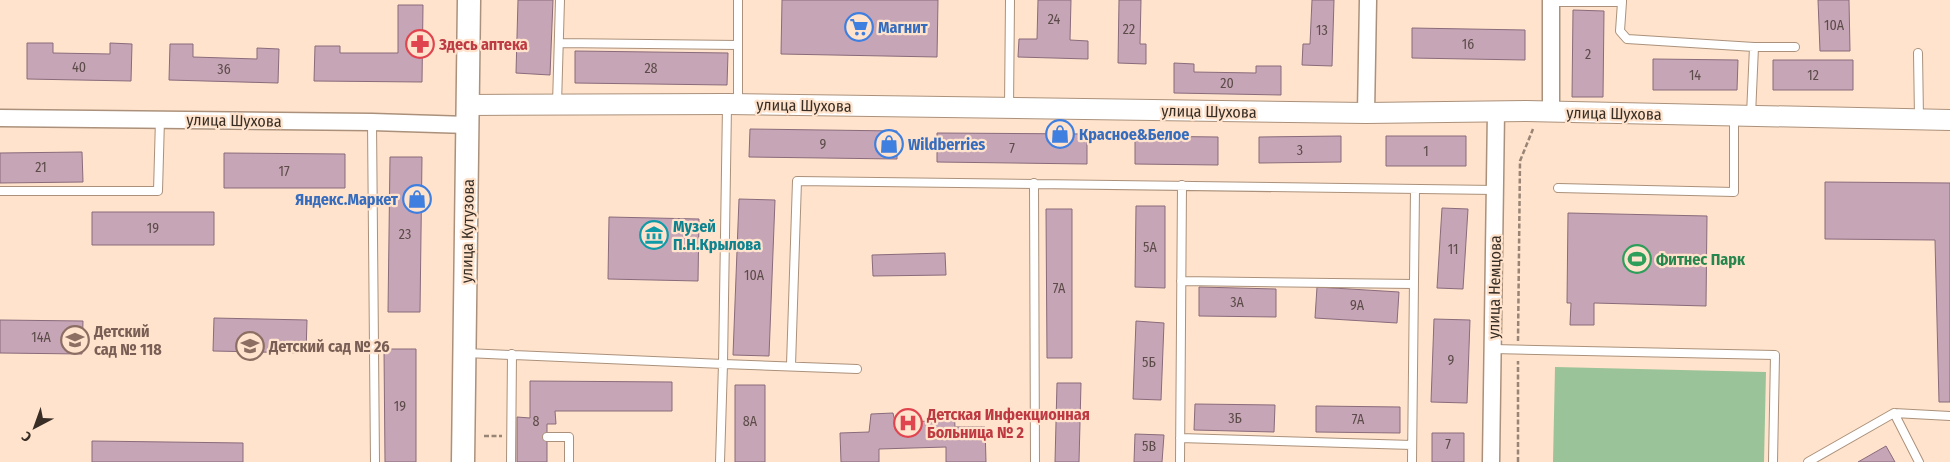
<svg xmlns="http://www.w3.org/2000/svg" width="1950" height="462" viewBox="0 0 1950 462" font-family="'Fira Sans Condensed',sans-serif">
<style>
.pitch{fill:#9bc399}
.building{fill:#c6a5b6;stroke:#896b7b}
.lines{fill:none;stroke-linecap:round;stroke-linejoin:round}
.service-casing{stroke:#ab917b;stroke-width:10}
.minor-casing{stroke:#ab917b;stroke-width:19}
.tertiary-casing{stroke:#ab917b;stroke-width:22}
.secondary-casing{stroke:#ab917b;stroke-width:25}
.path{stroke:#988576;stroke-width:2.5;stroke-dasharray:5 2.5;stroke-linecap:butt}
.service{stroke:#fff;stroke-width:8}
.minor{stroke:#fff;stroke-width:16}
.tertiary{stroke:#fff;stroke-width:20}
.secondary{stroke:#fff;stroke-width:22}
.labels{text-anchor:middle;stroke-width:4.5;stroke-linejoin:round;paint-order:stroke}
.number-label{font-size:14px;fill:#5c4c49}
.shop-label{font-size:16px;font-weight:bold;fill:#366cbe;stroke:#ffe3cc;text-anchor:start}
.health-label{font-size:16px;font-weight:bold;fill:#be3a42;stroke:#ffe3cc;text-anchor:start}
.street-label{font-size:16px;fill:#382e25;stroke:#ffe3cc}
.culture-label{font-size:16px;font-weight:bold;fill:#0d838f;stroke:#ffe3cc;text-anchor:start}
.leisure-label{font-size:16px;font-weight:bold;fill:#27864d;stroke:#ffe3cc;text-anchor:start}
.education-label{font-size:16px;font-weight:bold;fill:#785e54;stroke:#ffe3cc;text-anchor:start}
</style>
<rect width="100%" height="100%" fill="#ffe3cc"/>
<!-- pitch -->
<path class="pitch" d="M1555 367 1766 372 1764 462H1553Z"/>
<!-- building -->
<path class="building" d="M518 0H553L550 75 516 73Z
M782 0H938L937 57 781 54Z
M1038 0H1071L1070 40 1088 41V59L1018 57 1019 39H1037Z
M1119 0H1141L1140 44H1146V64L1118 63Z
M1312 0H1334L1332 66 1302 65 1303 44H1310Z
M1818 0H1849L1850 51H1820Z
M398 5H423L422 82 314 81 315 46H340V53H398Z
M1573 10 1604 11 1603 97H1572Z
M1412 28 1525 30V60L1412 58Z
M27 43H53V53L110 54V43L132 44 131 81 27 79Z
M170 44H193V57L257 59V48L279 49 278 83 169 80Z
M575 51 728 53 727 85 575 83Z
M1653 59 1738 60 1737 90H1653Z
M1773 60H1853V90H1773Z
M1174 63 1194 64V72L1256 73V66H1281V95L1174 93Z
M750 129 897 131V159L749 157Z
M937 133 1087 134V164L937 162Z
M1135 136 1218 137V165L1135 164Z
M1341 136V162L1259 163V137Z
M1386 136H1466V166H1386Z
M82 152 83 182 0 183V153Z
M224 153 345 154V188H224Z
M390 157H422L420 312H388Z
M1825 182 1950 183V402H1939L1935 240 1825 239Z
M739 199 775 200 769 356 733 355Z
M1136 206H1165V288L1135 287Z
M1442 208 1468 209 1463 289 1437 288Z
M1046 209H1072V358H1047Z
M92 212H214V245H92Z
M1568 213 1707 216 1706 306 1594 303V325H1570L1571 303H1567Z
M609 217 699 219 698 281 608 279Z
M945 253 946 275 873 276 872 255Z
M1199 287 1276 289V317L1199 316Z
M1317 287 1399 292 1397 323 1315 318Z
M214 318 307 320 306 353 213 351Z
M1434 319 1470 320 1467 403 1431 402Z
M0 320 83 321 82 354 0 353Z
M1136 321 1164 323 1161 400 1133 399Z
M384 349H416V462H385Z
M530 381 672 382V411H555L556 424H547V462H517V417L530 418Z
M1057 383H1081L1079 462H1055Z
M735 385H765V462H735Z
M1195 404 1275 405 1274 432 1194 430Z
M1316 406 1400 407V433L1316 432Z
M954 410 955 427H985L986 462H946V447L879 449V462H841L840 433 869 432 871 414 893 413 895 422 934 421V411Z
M1432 433H1464V462H1432Z
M1135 434 1164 435 1162 462H1134Z
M92 441 243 443V462H92Z
M1886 446 1895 462H1858Z"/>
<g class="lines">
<defs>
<path id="service" d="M1551 2H1622V0
M1622 2 1620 31 1627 39 1754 47H1795
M559 43 738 45
M1918 53 1919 118
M557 104 560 0
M738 104V0
M727 106 723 364 857 369
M1009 108 1010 0
M1751 115 1754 47
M372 122 375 462
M1034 183 1035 462
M1558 188 1734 192V116
M0 191H158L160 119
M1181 281 1414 284
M1493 349 1775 355 1773 462
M466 353 723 364 720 462
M791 365 797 181 1495 190
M1894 413 1919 462
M547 437H569V462
M1180 438 1412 445
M511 462 512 354
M1180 462 1182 185
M1412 462 1415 189
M1808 462 1894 413 1950 416"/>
<path id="minor" d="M1551 0V112
M1366 113 1368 0
M0 118 372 122 468 125
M1491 462 1496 111"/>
<path id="tertiary" d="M469 105 727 104 1366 113 1526 111 1950 120"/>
<path id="secondary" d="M463 462 469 0"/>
</defs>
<!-- service casing -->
<use href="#service" class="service-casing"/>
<!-- minor casing -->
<use href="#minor" class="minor-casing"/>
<!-- tertiary casing -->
<use href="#tertiary" class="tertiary-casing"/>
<!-- secondary casing -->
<use href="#secondary" class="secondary-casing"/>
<!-- path -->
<path class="path" d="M1518 341 1520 161 1533 129
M484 436H502
M1518 462V361"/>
<!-- service -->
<use href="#service" class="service"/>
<!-- minor -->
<use href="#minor" class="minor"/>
<!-- tertiary -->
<use href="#tertiary" class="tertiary"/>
<!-- secondary -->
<use href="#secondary" class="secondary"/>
</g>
<!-- icons -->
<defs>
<symbol id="supermarket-ring" viewBox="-11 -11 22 22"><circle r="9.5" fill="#ffe3cc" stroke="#3f7fe0" stroke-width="1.5"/><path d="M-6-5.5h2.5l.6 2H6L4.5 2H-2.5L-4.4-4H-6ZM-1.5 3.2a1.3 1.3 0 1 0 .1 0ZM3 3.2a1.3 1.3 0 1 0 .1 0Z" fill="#3f7fe0"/></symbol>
<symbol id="pharmacy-ring" viewBox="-11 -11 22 22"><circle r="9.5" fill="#ffe3cc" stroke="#e0444e" stroke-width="1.5"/><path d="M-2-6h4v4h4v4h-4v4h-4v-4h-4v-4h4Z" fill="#e0444e"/></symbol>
<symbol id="shop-ring" viewBox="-11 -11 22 22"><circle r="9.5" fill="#ffe3cc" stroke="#3f7fe0" stroke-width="1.5"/><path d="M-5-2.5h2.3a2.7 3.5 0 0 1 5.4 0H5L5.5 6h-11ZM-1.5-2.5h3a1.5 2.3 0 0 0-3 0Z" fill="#3f7fe0"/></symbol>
<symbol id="museum-ring" viewBox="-11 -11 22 22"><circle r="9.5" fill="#ffe3cc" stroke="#0f9aa8" stroke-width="1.5"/><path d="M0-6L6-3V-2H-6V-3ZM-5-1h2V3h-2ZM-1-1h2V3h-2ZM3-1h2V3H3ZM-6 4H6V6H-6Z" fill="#0f9aa8"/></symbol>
<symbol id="stadium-ring" viewBox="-11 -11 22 22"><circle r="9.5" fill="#ffe3cc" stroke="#2e9e5b" stroke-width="1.5"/><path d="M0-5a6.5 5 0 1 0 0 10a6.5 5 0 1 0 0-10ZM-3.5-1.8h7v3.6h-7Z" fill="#2e9e5b"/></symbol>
<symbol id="school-ring" viewBox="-11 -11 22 22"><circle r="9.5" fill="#ffe3cc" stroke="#8d6e63" stroke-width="1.5"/><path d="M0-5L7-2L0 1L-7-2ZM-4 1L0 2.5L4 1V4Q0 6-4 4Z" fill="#8d6e63"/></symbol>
<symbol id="hospital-ring" viewBox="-11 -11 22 22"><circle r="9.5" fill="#ffe3cc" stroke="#e0444e" stroke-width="1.5"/><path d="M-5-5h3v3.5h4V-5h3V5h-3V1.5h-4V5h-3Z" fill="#e0444e"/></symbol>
</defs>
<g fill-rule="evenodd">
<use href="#supermarket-ring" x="843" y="11" width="32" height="32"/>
<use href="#pharmacy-ring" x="404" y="28" width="32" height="32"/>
<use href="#shop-ring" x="1044" y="118" width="32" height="32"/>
<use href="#shop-ring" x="873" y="128" width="32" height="32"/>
<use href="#shop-ring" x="401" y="183" width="32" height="32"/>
<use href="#museum-ring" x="638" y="219" width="32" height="32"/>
<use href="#stadium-ring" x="1621" y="243" width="32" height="32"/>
<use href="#school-ring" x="59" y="324" width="32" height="32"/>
<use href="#school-ring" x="234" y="330" width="32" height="32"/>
<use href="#hospital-ring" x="892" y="407" width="32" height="32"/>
</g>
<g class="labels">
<!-- number labels -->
<g class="number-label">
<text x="1054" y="24">24</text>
<text x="1834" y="30">10А</text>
<text x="1129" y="34">22</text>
<text x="1322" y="35">13</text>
<text x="1468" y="49">16</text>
<text x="1588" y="59">2</text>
<text x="79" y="72">40</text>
<text x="651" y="73">28</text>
<text x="224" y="74">36</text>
<text x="1695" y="80">14</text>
<text x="1813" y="80">12</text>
<text x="1227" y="88">20</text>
<text x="823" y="149">9</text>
<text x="1012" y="153">7</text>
<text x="1300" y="155">3</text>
<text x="1426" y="156">1</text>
<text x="41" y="172">21</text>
<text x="284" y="176">17</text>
<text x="153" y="233">19</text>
<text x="405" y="239">23</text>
<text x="1150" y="252">5А</text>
<text x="1453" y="254">11</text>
<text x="754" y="280">10А</text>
<text x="1059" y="293">7А</text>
<text x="1237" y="307">3А</text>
<text x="1357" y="310">9А</text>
<text x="41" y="342">14А</text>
<text x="1451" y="365">9</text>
<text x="1149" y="367">5Б</text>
<text x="400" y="411">19</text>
<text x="1235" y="423">3Б</text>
<text x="1358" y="424">7А</text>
<text x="536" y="426">8</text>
<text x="750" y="426">8А</text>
<text x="1448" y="449">7</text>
<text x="1149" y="451">5В</text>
</g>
<!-- shop labels -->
<g class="shop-label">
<text x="878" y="33">Магнит</text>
<text x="1079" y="140">Красное&amp;Белое</text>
<text x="908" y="150">Wildberries</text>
<text x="398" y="205" text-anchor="end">Яндекс.Маркет</text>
</g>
<!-- health labels -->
<g class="health-label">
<text x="439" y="50">Здесь аптека</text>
<text x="927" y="420">Детская Инфекционная<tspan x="927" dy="18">Больница № 2</tspan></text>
</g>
<!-- street labels -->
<g class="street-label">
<text transform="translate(804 105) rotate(1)" y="6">улица Шухова</text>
<text transform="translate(1209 111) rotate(1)" y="6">улица Шухова</text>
<text transform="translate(1614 113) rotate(1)" y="6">улица Шухова</text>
<text transform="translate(234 120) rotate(1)" y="6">улица Шухова</text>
<text transform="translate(467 231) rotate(-89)" y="6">улица Кутузова</text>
<text transform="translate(1494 287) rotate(-89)" y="6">улица Немцова</text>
</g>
<!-- culture labels -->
<g class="culture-label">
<text x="673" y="232">Музей<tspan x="673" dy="18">П.Н.Крылова</tspan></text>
</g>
<!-- leisure labels -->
<g class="leisure-label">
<text x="1656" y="265">Фитнес Парк</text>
</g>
<!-- education labels -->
<g class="education-label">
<text x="94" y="337">Детский<tspan x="94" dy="18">сад № 118</tspan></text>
<text x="269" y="352">Детский сад № 26</text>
</g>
</g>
<!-- north arrow -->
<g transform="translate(35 427) rotate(221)" stroke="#ffe3cc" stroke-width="4" paint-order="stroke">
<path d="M0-4L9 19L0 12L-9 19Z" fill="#382e25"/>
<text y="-8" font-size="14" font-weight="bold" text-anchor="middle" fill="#382e25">С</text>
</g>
</svg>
